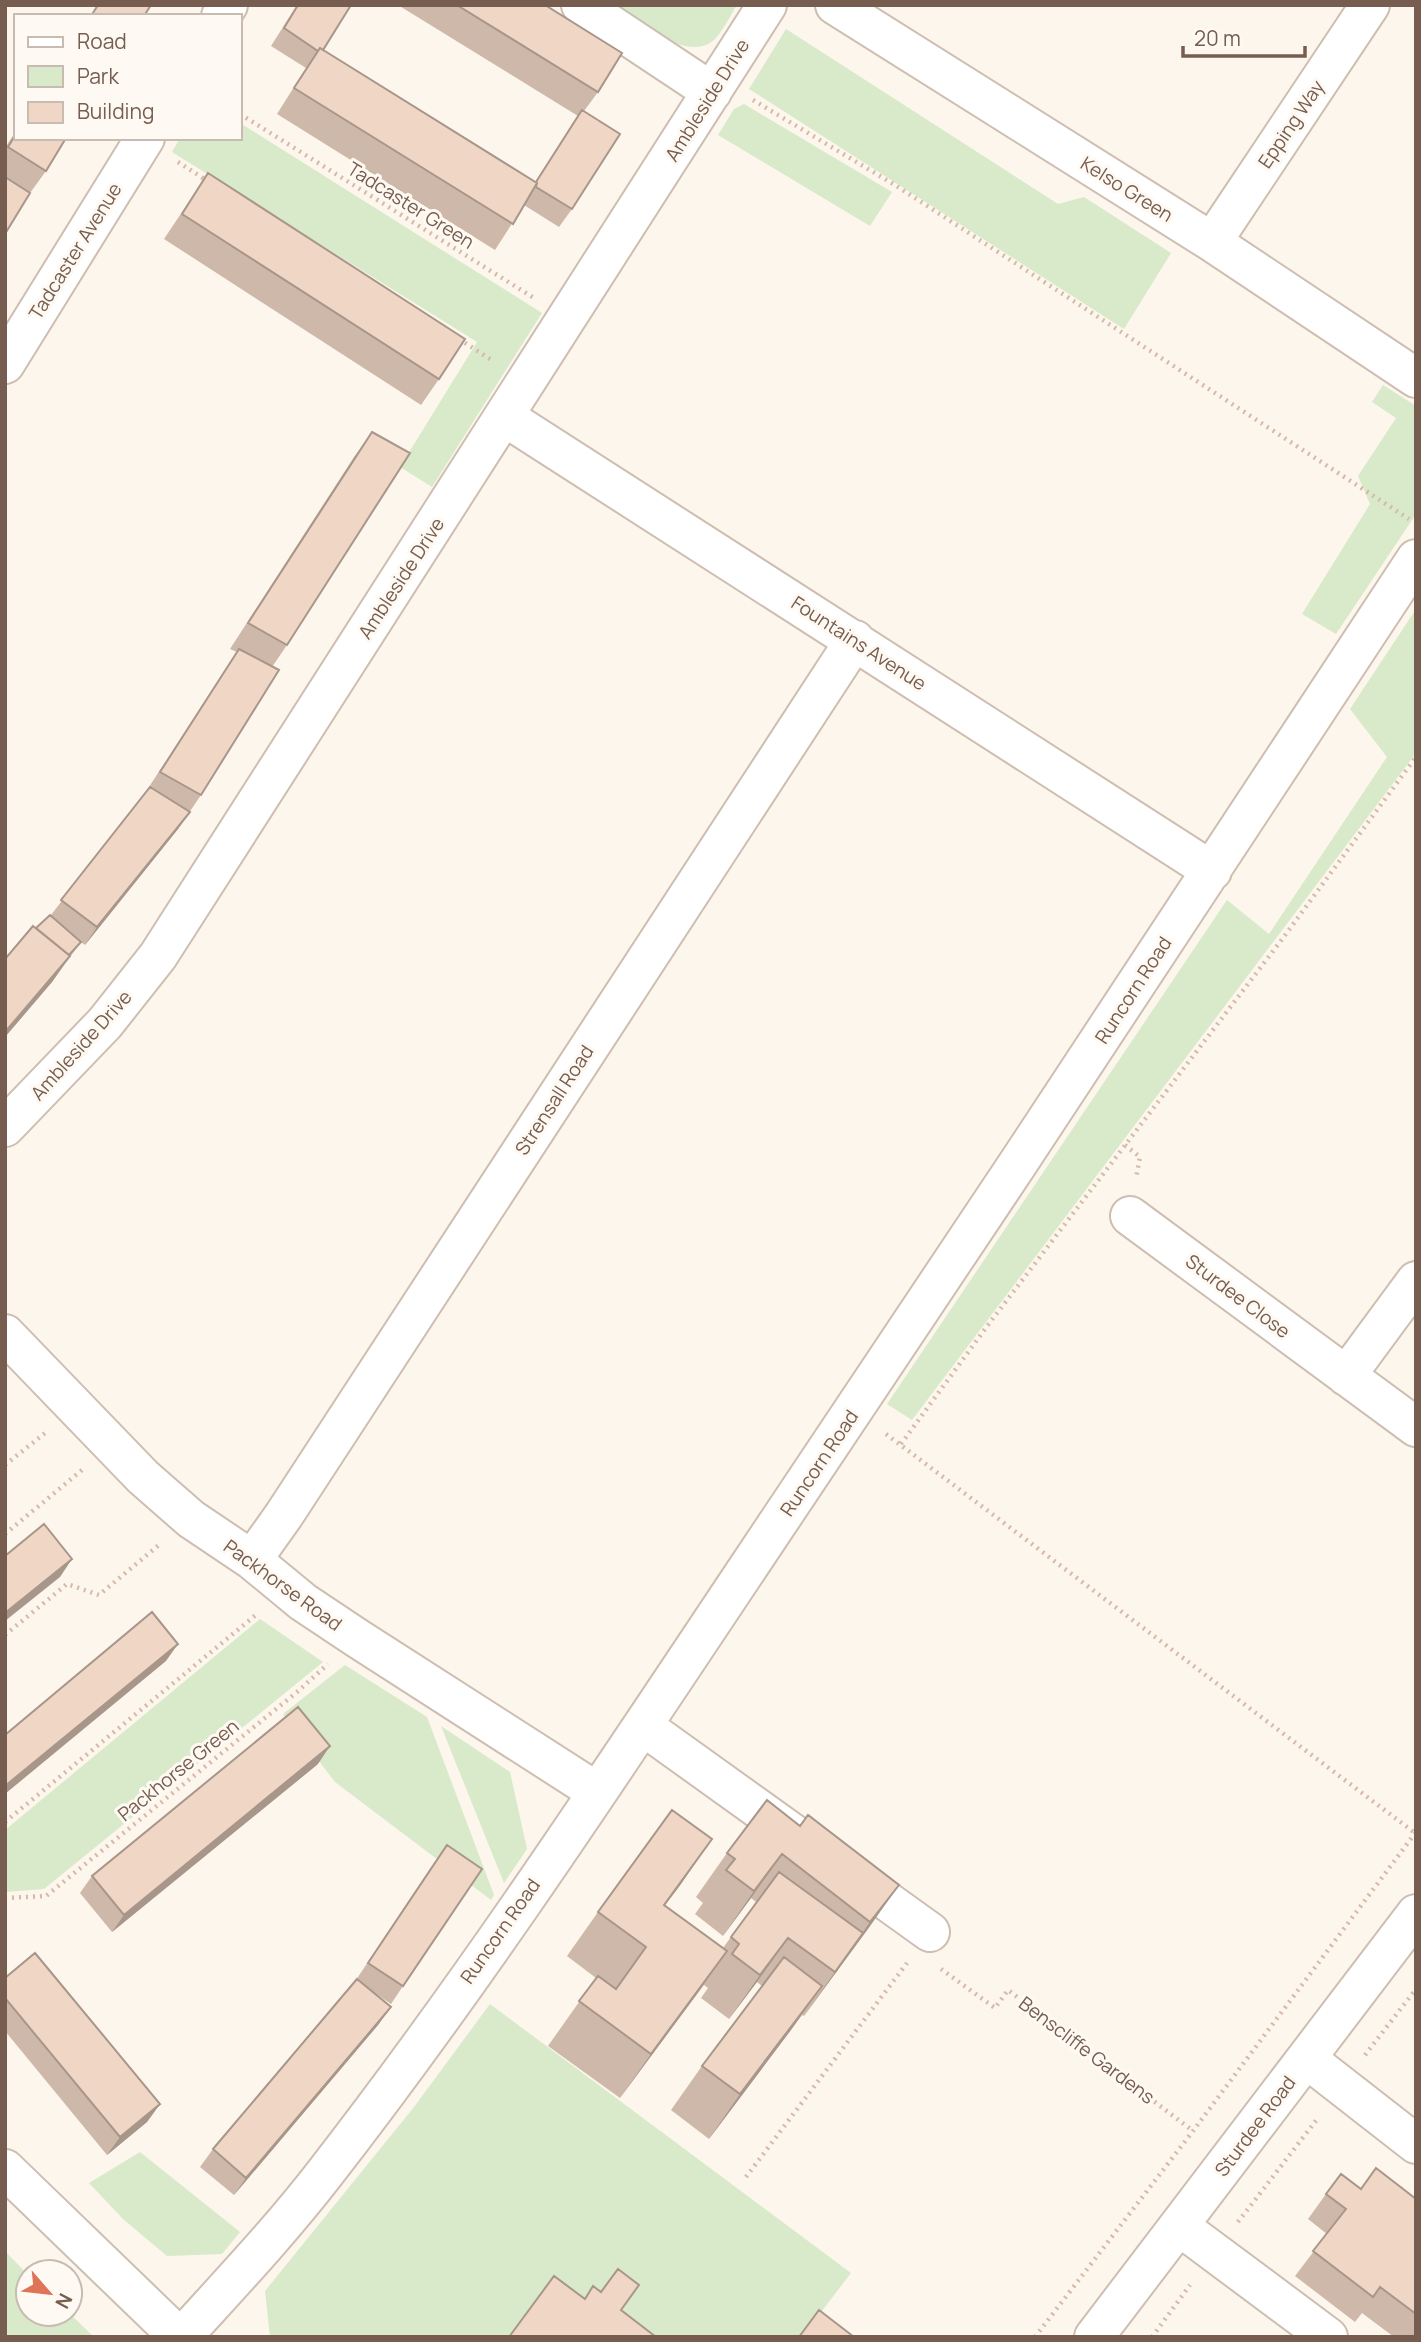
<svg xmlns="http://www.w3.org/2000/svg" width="1421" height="2342" viewBox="0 0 1421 2342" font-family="Manrope,sans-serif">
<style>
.green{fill:#d8eaca}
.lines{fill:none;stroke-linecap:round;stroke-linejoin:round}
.minor-casing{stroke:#cebeb1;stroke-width:42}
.tertiary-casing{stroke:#cebeb1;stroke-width:42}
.path{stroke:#d6b9a8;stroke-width:4.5;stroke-dasharray:2 5;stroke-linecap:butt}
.minor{stroke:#fff;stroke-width:38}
.tertiary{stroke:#fff;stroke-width:38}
.wall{fill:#ceb8a9}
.shaded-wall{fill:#a8968a}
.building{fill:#f0d6c5;stroke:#a8968a;stroke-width:2}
.labels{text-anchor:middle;stroke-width:6;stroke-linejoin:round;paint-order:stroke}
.street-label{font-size:19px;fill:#775d4f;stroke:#fefaf3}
</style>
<rect width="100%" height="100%" fill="#fcf6ec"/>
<!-- green -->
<path class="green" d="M614 5H737C730 16 724 29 716 38 690 66 637 21 614 5Z
M786 29 1058 204 1084 197 1171 253 1124 329 749 89Z
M744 104 892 192 870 226 718 135 734 109Z
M240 123 542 313 432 487 400 467 477 342 172 152 180 138H240Z
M1383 385 1416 406V514L1336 634 1302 614 1370 504 1358 476 1396 418 1372 402Z
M1416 609V753L912 1420 887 1404 1227 900 1269 934 1387 757 1350 709Z
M260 1619 323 1662 44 1889 5 1892V1830Z
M345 1665 427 1717 494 1895 491 1900 335 1782 283 1714Z
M441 1726 510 1772 527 1849 504 1883Z
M490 2004 851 2273 802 2337H270L265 2291 414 2107Z
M140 2152 240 2232 222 2254 167 2256 123 2219 89 2183Z
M5 2251 28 2275V2314H70L94 2337H5Z"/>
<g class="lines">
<defs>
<path id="minor" d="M581 5 712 92
M835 5 1212 242 1416 378
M221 16 228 5
M1212 242 1370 5
M5 364 145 138
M505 417 1212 871
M5 1127 105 1023 158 956 767 5
M1130 1216 1416 1427
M5 1334 143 1477 191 1519 252 1560 303 1602 357 1638 597 1792
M1346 1376 1416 1281
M252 1560 284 1515 855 640
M643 1726 930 1932
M1307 2059 1416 2144
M1179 2226 1328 2337
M182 2337C231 2283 281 2230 325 2173 479 1975 616 1765 755 1557 978 1226 1197 893 1416 559"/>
<path id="tertiary" d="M5 2169 179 2337
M1094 2337 1416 1914"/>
</defs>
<!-- minor casing -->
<use href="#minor" class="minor-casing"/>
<!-- tertiary casing -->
<use href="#tertiary" class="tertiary-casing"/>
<!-- path -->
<path class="path" d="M753 100 895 185 1409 519
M240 114 534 298
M178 162 209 182
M459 339 493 361
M1125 1145 1140 1157 1136 1178
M886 1434 1415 1833
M901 1444 988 1325 1280 942 1416 757
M5 1465 45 1433
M5 1534 82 1470
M5 1635 67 1584 99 1595 160 1544
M5 1822 257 1614
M5 1898 46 1896 297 1692 328 1664
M941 1969 995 2008 1008 1990 1193 2131
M1365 2055 1416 1989
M746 2177 907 1963
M1238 2222 1318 2118
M1035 2337 1193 2131 1416 1832
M1152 2337 1190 2285"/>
<!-- minor -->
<use href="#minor" class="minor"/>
<!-- tertiary -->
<use href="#tertiary" class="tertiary"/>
</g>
<!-- wall -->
<path class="wall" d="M297 5H351L323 50 535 182 578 116 398 5H545L598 92 584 111 572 209 559 227 524 205 495 250 277 114 306 68 271 46Z
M16 131V138L46 171 30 193 5 234V148Z
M208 173 439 379 421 405 164 239Z
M372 432 287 645 272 667 201 795 178 829 85 945 81 942 52 982 5 1037V959L51 915 147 790 237 652 230 649 354 457Z
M318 1764 112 1932 80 1893 92 1876Z
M800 1826 899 1885 804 2016 802 2015 709 2139 671 2110 702 2066 762 1986 757 1982 729 2019 701 1998 708 1988 704 1985 620 2098 548 2046 596 1978 567 1956 598 1912 681 1884 665 1905 723 1948 756 1902 751 1898 723 1936 695 1914 703 1903 696 1897 727 1853Z
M434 1863 403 1986 391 2004 372 1991 391 2007 378 2025 234 2195 200 2167 213 2149 356 1980Z
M5 1978 160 2104 147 2122 107 2155 5 2031Z
M1361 2189 1416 2199V2337H1394L1362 2313 1355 2322 1295 2276 1327 2234 1308 2219 1326 2194Z"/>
<!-- shaded-wall -->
<path class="shaded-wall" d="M190 812 178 829 85 945 97 927Z
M70 956 52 982 5 1037V1032Z
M72 1559 60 1577 5 1621V1613Z
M178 1644 166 1661 5 1794V1786Z
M330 1746 318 1764 112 1932 124 1915Z
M712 1839 681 1884 638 1941 664 1905Z
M782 1854 751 1898 723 1936 754 1891Z
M899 1885 868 1929 804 2016 870 1922Z
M788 1938 757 1982 729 2019 760 1975Z
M727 1951 696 1995 620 2098 651 2054Z
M822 1986 791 2030 709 2139 740 2094Z
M391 2007 378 2025 234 2195 246 2178Z
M160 2104 147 2122 107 2155 120 2137Z"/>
<!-- building -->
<path class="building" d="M98 5H151L144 16H91Z
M298 5H351L323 50 320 48 318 51 284 28Z
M457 5H545L622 53 598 92Z
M320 48 537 183 513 224 294 88Z
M582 110 620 134 572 209 536 187 537 183 536 182Z
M16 134V138H66L46 171 8 147Z
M208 173 465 339 439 379 182 214Z
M5 177 30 193 5 234Z
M372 432 410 453 287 645 248 623Z
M239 649 279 670 201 795 160 772Z
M150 787 190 812 97 927 61 900Z
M50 915 81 942 69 955 36 928Z
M33 926 70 956 5 1032V959Z
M44 1524 72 1559 5 1613V1556Z
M152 1612 178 1644 5 1786V1735Z
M298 1707 330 1746 124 1915 92 1876Z
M767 1800 800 1826 808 1815 899 1885 870 1922 782 1854 754 1891 726 1870 735 1859 727 1853Z
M672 1810 712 1839 664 1905 727 1951 651 2054 579 2001 598 1976 616 1989 646 1947 598 1912Z
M447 1845 482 1869 403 1986 368 1963Z
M779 1872 863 1933 835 1972 788 1938 760 1975 732 1954 739 1944 731 1937Z
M35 1953 160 2104 120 2137 5 1998V1978Z
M784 1957 822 1986 740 2094 702 2066Z
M357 1979 391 2007 246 2178 213 2149Z
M1376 2168 1416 2199V2314L1380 2287 1373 2297 1313 2251 1346 2209 1326 2194 1341 2174 1361 2189Z
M618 2269 639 2285 621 2310 656 2337H509L554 2276 585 2299 593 2286 601 2292Z
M819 2310 854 2337H799Z"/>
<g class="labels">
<!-- street labels -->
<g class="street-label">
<text transform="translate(707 100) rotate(-58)" y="7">Ambleside Drive</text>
<text transform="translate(1291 124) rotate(-56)" y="7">Epping Way</text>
<text transform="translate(1127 189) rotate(32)" y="7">Kelso Green</text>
<text transform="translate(411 205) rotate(32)" y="7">Tadcaster Green</text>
<text transform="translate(75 251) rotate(-58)" y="7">Tadcaster Avenue</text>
<text transform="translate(401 578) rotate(-57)" y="7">Ambleside Drive</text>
<text transform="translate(859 643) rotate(33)" y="7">Fountains Avenue</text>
<text transform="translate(1133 990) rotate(-57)" y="7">Runcorn Road</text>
<text transform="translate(81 1045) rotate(-48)" y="7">Ambleside Drive</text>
<text transform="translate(554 1100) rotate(-57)" y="7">Strensall Road</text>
<text transform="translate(1238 1296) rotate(37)" y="7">Sturdee Close</text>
<text transform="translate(819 1463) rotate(-56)" y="7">Runcorn Road</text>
<text transform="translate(283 1585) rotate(36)" y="7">Packhorse Road</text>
<text transform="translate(178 1770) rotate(-39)" y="7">Packhorse Green</text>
<text transform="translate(500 1931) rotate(-55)" y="7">Runcorn Road</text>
<text transform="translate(1087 2050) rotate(37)" y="7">Benscliffe Gardens</text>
<text transform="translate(1255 2126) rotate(-53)" y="7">Sturdee Road</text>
</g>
</g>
<!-- border -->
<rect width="1421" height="2342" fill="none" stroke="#775d4f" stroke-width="14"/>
<!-- legend -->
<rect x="14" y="14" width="228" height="126" fill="#fefaf3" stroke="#c8bbb1" stroke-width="2"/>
<rect x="28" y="37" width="35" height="10" fill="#ffffff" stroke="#c8bbb1" stroke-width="2"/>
<text x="77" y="49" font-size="21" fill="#775d4f">Road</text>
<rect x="28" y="66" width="35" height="21" fill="#d8eaca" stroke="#c8bbb1" stroke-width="2"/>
<text x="77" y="84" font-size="21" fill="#775d4f">Park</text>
<rect x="28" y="102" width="35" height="21" fill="#f0d6c5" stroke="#c8bbb1" stroke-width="2"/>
<text x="77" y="119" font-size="21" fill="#775d4f">Building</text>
<!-- north arrow -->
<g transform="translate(49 2293) rotate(118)"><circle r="33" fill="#fefaf3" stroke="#c8bbb1" stroke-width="2"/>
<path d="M0-5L12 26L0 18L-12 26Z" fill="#de7559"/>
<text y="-10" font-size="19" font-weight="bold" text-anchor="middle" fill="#775d4f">N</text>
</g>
<!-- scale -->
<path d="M1183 46v10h122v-10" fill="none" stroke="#775d4f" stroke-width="3.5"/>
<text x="1194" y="46" font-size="21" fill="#775d4f" stroke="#fefaf3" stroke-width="5" paint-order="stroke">20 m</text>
</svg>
